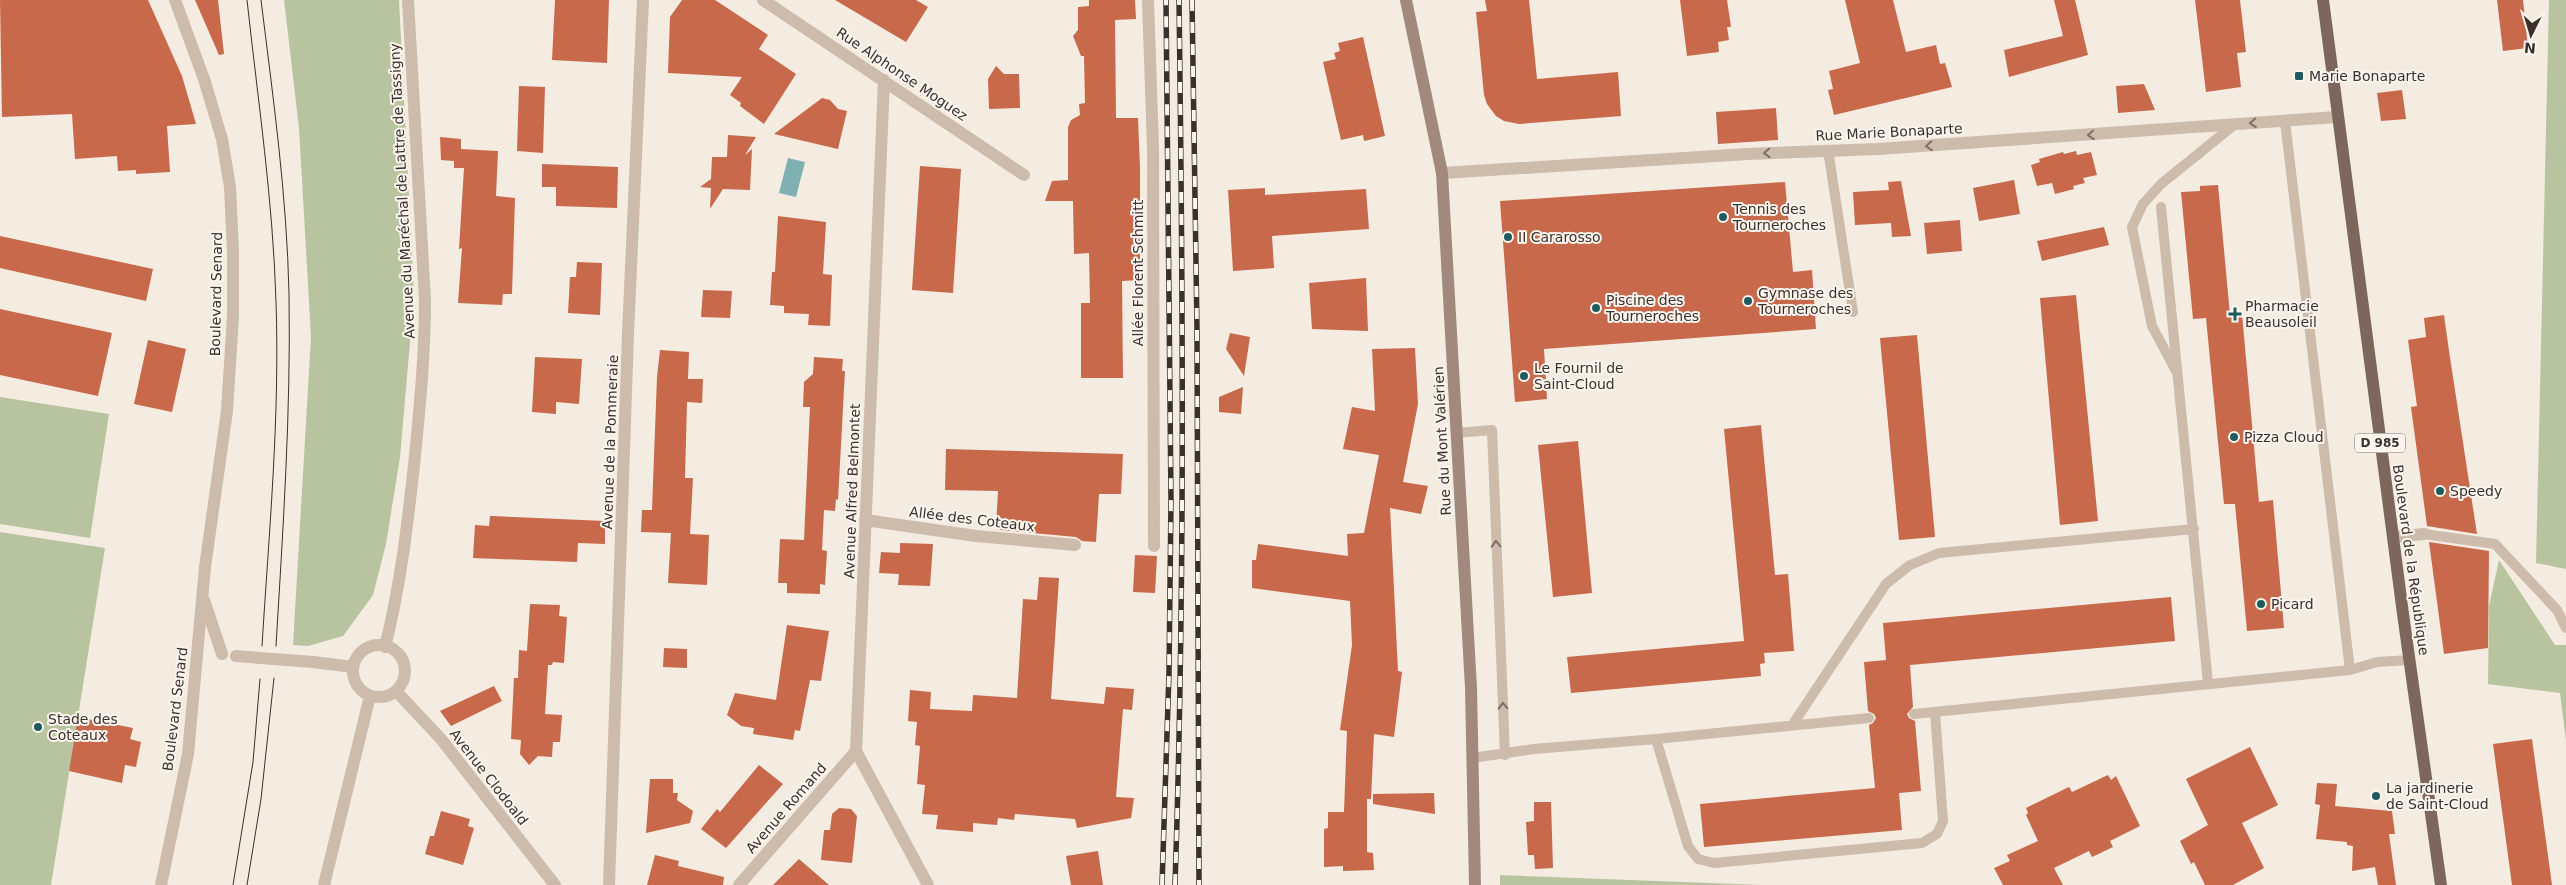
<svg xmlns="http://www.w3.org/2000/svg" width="2566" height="885" viewBox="0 0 2566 885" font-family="'DejaVu Sans',sans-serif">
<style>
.green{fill:#b8c4a0}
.water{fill:#7fb0b2}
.building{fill:#c8694b}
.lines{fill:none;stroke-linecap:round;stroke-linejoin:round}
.lane{stroke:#cdbbac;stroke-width:10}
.street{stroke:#cdbbac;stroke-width:12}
.secondary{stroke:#a18a7d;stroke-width:12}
.primary{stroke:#7d675c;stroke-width:12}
.tram{stroke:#3b302b;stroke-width:1}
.rail-casing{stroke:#3b302b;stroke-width:5.5}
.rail{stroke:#fbf5ee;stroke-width:4;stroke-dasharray:11;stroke-linecap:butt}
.street-bridge{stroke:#cdbbac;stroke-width:12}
.oneway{stroke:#7d6f65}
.poi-dot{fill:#1f5a5e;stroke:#fbf5ee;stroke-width:2}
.labels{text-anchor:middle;stroke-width:4;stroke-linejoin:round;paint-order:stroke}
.shield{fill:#fbf5ee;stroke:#756b66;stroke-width:1}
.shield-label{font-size:12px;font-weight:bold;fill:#3b302b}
.street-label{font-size:14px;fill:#3b302b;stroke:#fbf5ee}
.poi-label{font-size:14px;fill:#3b302b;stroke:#fbf5ee;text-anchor:start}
</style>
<rect width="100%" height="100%" fill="#f4ebe1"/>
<!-- green -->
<path class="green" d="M284 0H399L414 296 400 457 386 544 373 595 343 636 308 646 293 645 311 337 299 128Z
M2549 0H2566V569L2536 563Z
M0 397 109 414 90 538 0 524Z
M0 532 105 548 51 885H0Z
M2499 560 2555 645H2566V741L2560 693 2488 684 2489 606Z
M1500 875 1762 885H1500Z"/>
<!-- water -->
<path class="water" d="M788 158 805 162 796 197 779 193Z"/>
<!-- building -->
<path class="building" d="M0 0H148L182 76 196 124 167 126 170 172 136 174V170L118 171 117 156 75 159 72 114 2 117Z
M195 0H218L224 54 219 55Z
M555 0H609L607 63 552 60Z
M682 0H715L768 35 759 49 796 74 764 124 740 106 741 103 730 95 742 77 668 73 670 17Z
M835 0H916L928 7 906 42Z
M1089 0H1135L1136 19 1115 20 1116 118H1138L1140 168V280L1122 281 1123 378H1081V303H1090L1089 253 1074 254 1073 201H1045L1052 181 1068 180V127L1071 120 1080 115 1079 104 1085 103 1084 56H1081L1073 36 1078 30V7L1089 6Z
M1485 0H1529L1537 79 1618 72 1621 116 1519 124 1504 121 1496 116 1487 104 1484 95 1476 12 1487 11Z
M1680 0H1727L1731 27H1727L1729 40 1718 42 1719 52 1687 56Z
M1845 0H1893L1906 52 1936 45 1940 64 1945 63 1952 87 1834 115 1828 90 1833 89 1829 71 1860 63Z
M2054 0H2075L2088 55 2009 77 2004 50 2063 36Z
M2195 0H2240L2246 52 2237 53 2241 87 2206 92Z
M2497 0H2523L2528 48 2503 51Z
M1363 37 1385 136 1364 141 1363 135 1341 140 1323 62 1336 59 1334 53 1340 51 1338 43Z
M996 66 1004 74H1019L1020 108 989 109 988 79Z
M2144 84 2155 110 2118 113 2116 86Z
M519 86 545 87 543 153 517 151Z
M2402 90 2406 119 2381 121 2377 93Z
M822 98 830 100 838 109 847 111 838 149 774 134Z
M1776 108 1778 140 1718 144 1716 112Z
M728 135 756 137 745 155 752 149 750 190 723 189 710 209 711 188 700 187 711 179 712 157H727Z
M440 137 461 139V149L498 151 496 196 515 198 512 294H503L502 305 458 303 462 248 459 249 464 168H454V161L441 160Z
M2076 151 2077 155 2091 152 2097 175 2083 178 2085 183 2073 186 2074 189 2055 194 2052 183 2037 186 2031 165 2040 162 2039 159 2063 152 2064 154Z
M542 164 618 167 617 208 556 206V187H542Z
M920 166 961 169 953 293 912 290Z
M2014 180 2020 214 1979 221 1973 188Z
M1901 181 1911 236 1892 237 1891 223 1855 225 1853 192 1889 190 1888 182Z
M1785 182 1793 272 1812 270 1816 329 1544 349 1547 399 1515 402 1500 201Z
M2218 185 2230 315 2242 314 2259 502 2273 500 2284 628 2247 631 2235 504H2224L2206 318 2193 319 2181 192 2200 191V186Z
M1265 188V195L1366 189 1369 229 1272 236 1274 268 1233 271 1228 190Z
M778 216 826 222 823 274 832 275 830 326 808 325 809 314 784 313V306L770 305 772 272H775Z
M1960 220 1962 251 1927 254 1924 223Z
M2104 227 2109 245 2042 261 2037 241Z
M0 236 153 269 146 301 0 268Z
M577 262 602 263 600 315 568 313 570 277H576Z
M1366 278 1368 331 1312 329 1309 283Z
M703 290 732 291 730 318 701 317Z
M2076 295 2098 521 2060 525 2040 298Z
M0 309 112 333 98 396 0 375Z
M2444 315 2449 351 2477 534 2427 526 2411 407 2417 406 2408 340 2426 337 2424 318Z
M1230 333 1250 337 1244 376 1226 349Z
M1917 335 1935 537 1899 540 1880 338Z
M148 340 186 349 172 412 134 404Z
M1415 348 1418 404 1403 482 1428 486 1421 514 1390 508 1398 671 1402 672 1394 737 1374 734 1371 799H1367V852L1373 853 1374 870 1343 871V866L1324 867V829L1328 828V812H1344L1347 731 1340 730 1352 645 1350 601 1252 588V560H1256L1258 544 1348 556 1347 534 1364 533 1379 455 1343 449 1352 407 1375 411 1372 349Z
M660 350 689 352 688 379H703L702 403 687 402 685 478H693L690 534 709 535 707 585 668 583 671 533 641 532 642 510H652L657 377Z
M535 357 582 359 579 404 556 402V414L532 412Z
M814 357 843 359 842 371H845L838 500 836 499 835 511 824 510 822 550 827 551 825 585 820 584V594L787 593V583H778L780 539 804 540 810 407H803L804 382 813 374Z
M1243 387 1241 414 1219 412V397Z
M1761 425 1775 575 1788 574 1794 651 1764 653 1765 663 1760 664 1761 676 1571 693 1567 657 1744 641 1724 429Z
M1578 441 1592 593 1553 597 1538 445Z
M946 449 1123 454 1121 494H1099L1096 542 1082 541 1076 537 1001 530 996 528 998 491 945 490Z
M490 516 605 521V544L578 543 577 562 473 558 475 525 489 526Z
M2429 542 2489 551 2488 648 2444 654Z
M900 543 933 544 930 586 898 585 899 574 879 573 881 552 900 553Z
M1135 555 1157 556 1155 593 1133 592Z
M1039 577 1059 578 1051 699 1104 704 1106 687 1134 689 1132 710 1123 709 1116 797 1134 798 1131 818 1077 828 1075 819 1015 814 1014 820 998 818 997 825 973 823V832L936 829 938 815 922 814 925 785 917 784 920 746 915 745 917 722 908 721 910 690 931 692 930 709 972 711 973 695 1017 698 1023 599 1037 600Z
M2171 597 2175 641 1910 665 1913 707 1907 714 1909 718 1915 721 1921 791 1899 793 1902 830 1704 847 1700 804 1875 788 1869 725 1873 723 1876 718 1874 714 1868 711 1864 662 1886 660 1883 623Z
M530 604 560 605 559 616 567 617 564 663 553 662 552 665H548L545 714 562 715 560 742H553L552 757 538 756 529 765 520 754 521 740 511 739 514 678H518L519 650 527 651Z
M787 625 829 631 821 681 810 680 800 731 795 730 793 740 753 734 754 728 741 726 727 715 735 693 776 700Z
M664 648 687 649V668L663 667Z
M494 686 502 701 451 726 440 711Z
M78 717 133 728 130 739 141 742 136 767 125 765 122 783 69 771Z
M2532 739 2552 885H2512L2493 744Z
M2250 747 2278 805 2242 823 2264 868 2233 885H2205L2194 862 2191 864 2180 841 2208 825 2186 779Z
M759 765 783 784 726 848 701 829 717 809 720 812Z
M2108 775 2111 780 2116 776 2140 826 2110 841 2113 847 2092 857 2089 851 2054 868 2063 885H2003L1994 868 2010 861 2007 855 2038 841 2026 815 2028 813 2026 808 2069 787 2072 792Z
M650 779H673V793H678L677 800 693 811 690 823 646 833Z
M2317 783 2337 784 2335 806 2392 811 2395 834H2389L2396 885H2378L2375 867 2352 871 2353 846 2347 845V842L2316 839 2320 805 2315 804Z
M1434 793 1435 814 1373 804V794Z
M1534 802H1551L1553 868 1535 869 1534 855H1528L1526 822 1534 821Z
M839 808 851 809 857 816 852 863 821 860 824 830H830L832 814Z
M441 811 470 819 468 826 474 828 463 865 425 854 430 836H434Z
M1098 851 1103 885H1071L1066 856Z
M655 855 679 861 678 866 724 877 723 885H647Z
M799 859 829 885H773Z"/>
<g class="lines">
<!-- lane -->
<path class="lane" d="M2285 121 2350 670
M1828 150 1853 312
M2161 207 2208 683
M2176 371 2152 326 2132 227 2143 204 2161 184 2234 125
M1456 433 1492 430 1505 755
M2424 534 2495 544 2557 610 2566 628
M1914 714 2350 670 2377 662 2409 660
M1793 724 1886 584 1910 565 1939 553 2194 529
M1656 739 1688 846 1698 859 1714 863 1922 843 1937 834 1943 821 1935 712
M1472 758 1534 749 1656 739 1869 718"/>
<!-- street -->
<path class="street" d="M763 0 1024 175
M1148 0 1153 147 1154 546
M884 80 856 751 928 885
M1442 173 1748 154 1878 149 2337 117
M865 520 976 536 1075 545
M2393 537 2424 534
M204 600 222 654
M353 671a26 26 0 1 1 52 0a26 26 0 1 1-52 0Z
M385 647C401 584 408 520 415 456 420 404 425 353 425 300L408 0
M313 662 353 667
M396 691 441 739 555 885
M161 885 188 754 205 567 227 411 233 316V251L230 187 222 139 204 79 175 0
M324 885 370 696
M609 885 628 334 643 0
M739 885 856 751"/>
<!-- secondary -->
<path class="secondary" d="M1406 0 1442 173 1471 688 1475 885"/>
<!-- primary -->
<path class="primary" d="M2323 0 2403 614 2441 885"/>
<!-- tram -->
<path class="tram" d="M247 0C258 101 273 200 276 302 280 416 269 532 262 646
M261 0C273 97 287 196 289 294 291 411 283 529 276 646
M233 885 253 762 260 679
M247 885 261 799 274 678"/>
<defs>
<path id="rail" d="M1192 0 1197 329 1199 885
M1162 885 1169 673 1171 500 1166 0
M1175 885C1185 590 1183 295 1179 0"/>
</defs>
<!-- rail casing -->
<use href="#rail" class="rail-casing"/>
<!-- rail -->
<use href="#rail" class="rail"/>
<!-- street-bridge -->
<path class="street-bridge" d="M236 656 313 662"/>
</g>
<!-- one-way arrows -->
<defs><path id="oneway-chevron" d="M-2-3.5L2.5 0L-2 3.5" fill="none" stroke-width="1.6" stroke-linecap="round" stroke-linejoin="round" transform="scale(1.25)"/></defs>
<g class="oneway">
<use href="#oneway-chevron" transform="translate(2253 123) rotate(176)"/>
<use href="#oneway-chevron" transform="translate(2091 135) rotate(176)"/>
<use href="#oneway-chevron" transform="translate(1929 146) rotate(176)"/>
<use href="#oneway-chevron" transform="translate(1767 153) rotate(177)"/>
<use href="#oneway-chevron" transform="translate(1496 544) rotate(-92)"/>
<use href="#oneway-chevron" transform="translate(1503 706) rotate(-92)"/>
</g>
<!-- markers -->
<g class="poi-dot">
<rect x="2294" y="71" width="10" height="10" rx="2.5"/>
<circle cx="1723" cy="217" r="5"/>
<circle cx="1508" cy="237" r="5"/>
<circle cx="1748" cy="301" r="5"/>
<circle cx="1596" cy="308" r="5"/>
<path d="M2232.5 306.5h5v5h5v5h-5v5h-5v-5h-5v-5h5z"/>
<circle cx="1524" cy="376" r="5"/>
<circle cx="2234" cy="437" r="5"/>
<circle cx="2440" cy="491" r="5"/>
<circle cx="2261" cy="604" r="5"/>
<circle cx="38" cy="727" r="5"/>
<circle cx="2376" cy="796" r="5"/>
</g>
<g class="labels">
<!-- shield labels -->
<rect class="shield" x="2355" y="433.5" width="50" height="19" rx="4"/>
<g class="shield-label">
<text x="2380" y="447">D 985</text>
</g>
<!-- street labels -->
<g class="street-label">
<text transform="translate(902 74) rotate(34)" y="5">Rue Alphonse Moguez</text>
<text transform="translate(1889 132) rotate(-3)" y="5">Rue Marie Bonaparte</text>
<text transform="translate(402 191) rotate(-93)" y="5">Avenue du Maréchal de Lattre de Tassigny</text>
<text transform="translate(1138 273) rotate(-90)" y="5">Allée Florent Schmitt</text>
<text transform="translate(216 294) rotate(-89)" y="5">Boulevard Senard</text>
<text transform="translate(1442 441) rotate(-93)" y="5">Rue du Mont Valérien</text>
<text transform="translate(610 442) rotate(-88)" y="5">Avenue de la Pommeraie</text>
<text transform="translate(852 491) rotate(-88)" y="5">Avenue Alfred Belmontet</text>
<text transform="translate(972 519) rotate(7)" y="5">Allée des Coteaux</text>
<text transform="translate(2411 560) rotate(82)" y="5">Boulevard de la République</text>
<text transform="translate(175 709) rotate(-83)" y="5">Boulevard Senard</text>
<text transform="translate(489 777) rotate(52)" y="5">Avenue Clodoald</text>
<text transform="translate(786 808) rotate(-49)" y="5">Avenue Romand</text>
</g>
<!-- poi labels -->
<g class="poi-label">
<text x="2309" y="81">Marie Bonaparte</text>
<text x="1733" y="214">Tennis des<tspan x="1733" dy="16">Tourneroches</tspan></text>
<text x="1518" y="242">II Cararosso</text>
<text x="1758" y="298">Gymnase des<tspan x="1758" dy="16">Tourneroches</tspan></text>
<text x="1606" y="305">Piscine des<tspan x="1606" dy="16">Tourneroches</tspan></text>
<text x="2245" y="311">Pharmacie<tspan x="2245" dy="16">Beausoleil</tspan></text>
<text x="1534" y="373">Le Fournil de<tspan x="1534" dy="16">Saint-Cloud</tspan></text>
<text x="2244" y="442">Pizza Cloud</text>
<text x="2450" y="496">Speedy</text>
<text x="2271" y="609">Picard</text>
<text x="48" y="724">Stade des<tspan x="48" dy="16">Coteaux</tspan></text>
<text x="2386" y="793">La jardinerie<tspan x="2386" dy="16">de Saint-Cloud</tspan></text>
</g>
</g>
<!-- north arrow -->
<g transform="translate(2531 35) rotate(185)" stroke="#fbf5ee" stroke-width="4" paint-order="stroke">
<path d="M0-4L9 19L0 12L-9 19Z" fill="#3b302b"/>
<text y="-8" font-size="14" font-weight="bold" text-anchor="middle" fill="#3b302b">N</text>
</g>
</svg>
